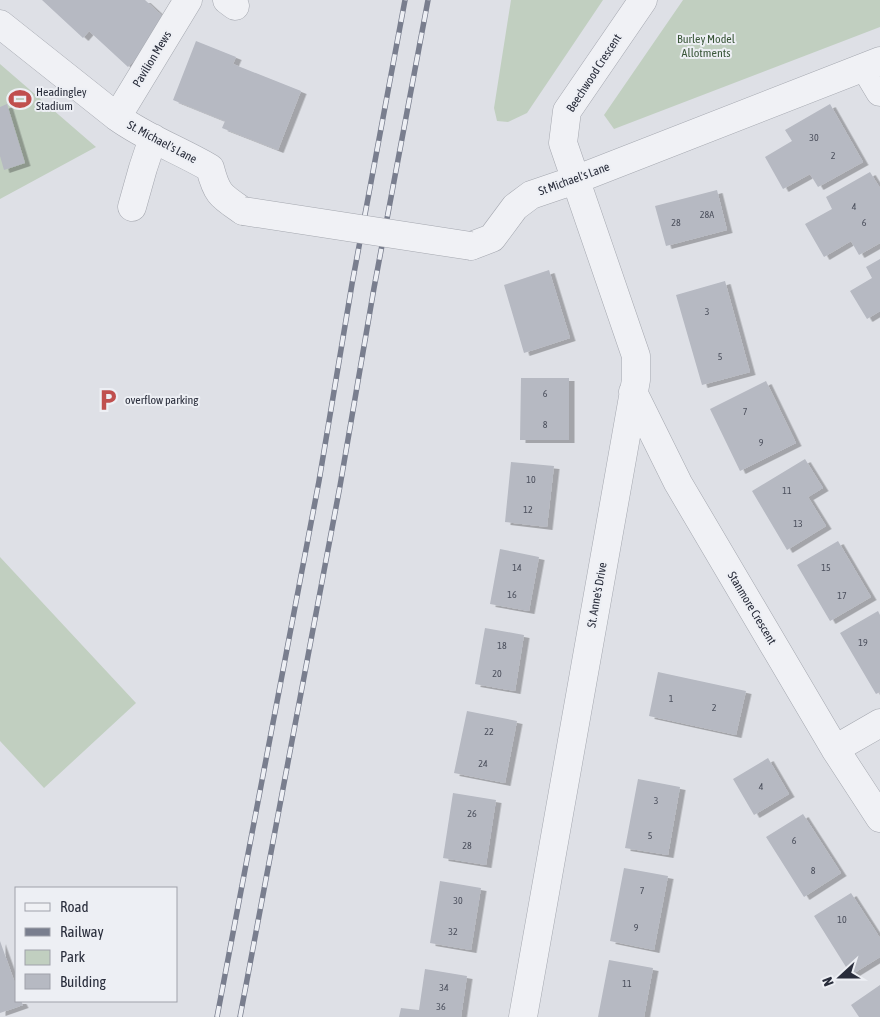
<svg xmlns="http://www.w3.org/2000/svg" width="880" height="1017" viewBox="0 0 880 1017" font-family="'Asap Condensed',sans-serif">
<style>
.green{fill:#c1cfc0}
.building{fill:#b6b9c2;filter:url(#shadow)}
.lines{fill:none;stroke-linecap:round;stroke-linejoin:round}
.minor-casing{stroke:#a4a7af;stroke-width:29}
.minor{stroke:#f0f1f5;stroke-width:28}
.rail-casing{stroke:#797e8e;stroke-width:5.5}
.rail{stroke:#edeff4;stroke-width:4;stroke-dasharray:11;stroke-linecap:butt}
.minor-bridge-casing{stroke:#a4a7af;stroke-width:29;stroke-linecap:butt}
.minor-bridge{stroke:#f0f1f5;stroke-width:28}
.labels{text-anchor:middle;stroke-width:4;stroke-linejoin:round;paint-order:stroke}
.number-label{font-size:10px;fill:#4c505d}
.park-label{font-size:12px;fill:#395638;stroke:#edeff4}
.street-label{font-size:12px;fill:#292d3b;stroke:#edeff4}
.poi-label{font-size:12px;fill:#292d3b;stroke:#edeff4;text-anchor:start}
</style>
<defs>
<filter id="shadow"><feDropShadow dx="5.5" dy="3" stdDeviation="0" flood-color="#0004"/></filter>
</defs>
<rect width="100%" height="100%" fill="#dee0e6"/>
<!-- green -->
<path class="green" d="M511 0H603L527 113 508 122 497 121 494 108Z
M683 0H880V27L614 129 604 115Z
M0 64 96 147 0 199Z
M0 557 136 703 44 788 0 741Z"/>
<!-- building -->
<path class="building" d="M42 0H145L169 22 128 67 89 31 83 38Z
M196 41 236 57 233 64 301 91 278 150 222 128 225 121 173 100Z
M7 104 25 163 4 170 0 156V107Z
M830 104 863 162 818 187 810 174 783 189 765 157 792 141 785 130Z
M870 172 880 188V243L859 255 851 241 824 257 805 224 832 209 826 197Z
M717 190 727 230 666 246 655 206Z
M880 259V311L867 319 850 291 872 278 866 267Z
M549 270 570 338 524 353 504 285Z
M725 281 750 372 702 385 676 295Z
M521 378H569V440H520Z
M766 381 796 443 740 471 710 409Z
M805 459 823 488 808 497 826 526 787 550 752 491Z
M511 462 554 466 547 527 505 522Z
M838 541 871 597 830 621 797 565Z
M500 549 539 557 529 611 490 604Z
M878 611 880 615V692L876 694 840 633Z
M485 628 524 635 515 691 475 684Z
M658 672 746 691 736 735 649 716Z
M467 711 517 721 505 783 454 773Z
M768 758 789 794 754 815 733 779Z
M638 779 680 787 668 855 625 848Z
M453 793 496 800 486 865 443 858Z
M803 814 841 873 804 897 766 837Z
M624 868 668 876 654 950 610 941Z
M440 881 481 888 471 950 430 943Z
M851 893 880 938V957L851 975 814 916Z
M0 941 16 986V1001H21L23 1005 0 1013Z
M609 960 653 968 644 1017H598Z
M425 969 467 976 461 1017H399L401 1008 419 1010Z
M880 985V1017H859L851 1005Z"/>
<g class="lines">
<defs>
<path id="minor" d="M227 0 235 6
M0 24 117 117C146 138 179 150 210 168 217 195 221 196 243 211
M865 67 880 92
M117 117 188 0
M132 207 143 168 153 138
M471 246 492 238 515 207 531 195 575 180 880 61
M633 392 678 483 835 749 880 818
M835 749 880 723
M523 1017 636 380V356L563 143 567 111 643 0"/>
</defs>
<!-- minor casing -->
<use href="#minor" class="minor-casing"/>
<!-- minor -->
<use href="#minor" class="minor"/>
<defs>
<path id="rail" d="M217 1017 319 481 352 284 405 0
M240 1017 340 486 374 288 428 0"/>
</defs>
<!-- rail casing -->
<use href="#rail" class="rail-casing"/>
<!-- rail -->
<use href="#rail" class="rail"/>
<defs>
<path id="minor-bridge" d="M243 211 471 246"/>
</defs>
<!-- minor-bridge casing -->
<use href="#minor-bridge" class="minor-bridge-casing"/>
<!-- minor-bridge -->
<use href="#minor-bridge" class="minor-bridge"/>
</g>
<!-- icons -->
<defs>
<symbol id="stadium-bare" viewBox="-9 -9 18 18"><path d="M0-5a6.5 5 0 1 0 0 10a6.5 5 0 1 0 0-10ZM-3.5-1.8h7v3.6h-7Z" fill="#c04f4e" stroke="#edeff4" stroke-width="2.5" paint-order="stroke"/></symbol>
<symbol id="parking-bare" viewBox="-9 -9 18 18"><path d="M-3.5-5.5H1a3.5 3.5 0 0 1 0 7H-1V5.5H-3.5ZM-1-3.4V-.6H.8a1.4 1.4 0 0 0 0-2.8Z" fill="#c04f4e" stroke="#edeff4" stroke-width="2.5" paint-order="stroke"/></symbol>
</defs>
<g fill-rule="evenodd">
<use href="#stadium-bare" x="4" y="83" width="32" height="32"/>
<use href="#parking-bare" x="92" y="384" width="32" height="32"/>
</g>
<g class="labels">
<!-- number labels -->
<g class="number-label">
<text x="814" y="141">30</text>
<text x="833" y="159">2</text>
<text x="854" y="210">4</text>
<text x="707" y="218">28A</text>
<text x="676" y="226">28</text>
<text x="864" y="226">6</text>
<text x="707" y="315">3</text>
<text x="720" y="360">5</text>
<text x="545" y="397">6</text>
<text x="745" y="415">7</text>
<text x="545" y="428">8</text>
<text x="761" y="446">9</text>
<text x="531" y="483">10</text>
<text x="787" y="494">11</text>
<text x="528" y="513">12</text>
<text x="798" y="527">13</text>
<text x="517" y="571">14</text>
<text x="826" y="571">15</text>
<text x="512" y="598">16</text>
<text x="842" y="599">17</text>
<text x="863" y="646">19</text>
<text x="502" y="649">18</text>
<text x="497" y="677">20</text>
<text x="671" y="702">1</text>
<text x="714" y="711">2</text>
<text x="489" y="735">22</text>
<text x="483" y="767">24</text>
<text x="761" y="790">4</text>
<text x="656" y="804">3</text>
<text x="472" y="817">26</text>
<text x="650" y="839">5</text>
<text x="794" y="844">6</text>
<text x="467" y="849">28</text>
<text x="813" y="874">8</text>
<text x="642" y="894">7</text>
<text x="458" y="904">30</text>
<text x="842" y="923">10</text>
<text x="636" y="931">9</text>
<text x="453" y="935">32</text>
<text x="627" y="987">11</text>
<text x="444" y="991">34</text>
<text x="441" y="1010">36</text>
</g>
<!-- park labels -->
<g class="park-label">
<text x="706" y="43">Burley Model<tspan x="706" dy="14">Allotments</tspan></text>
</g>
<!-- street labels -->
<g class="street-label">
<text transform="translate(152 59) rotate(-59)" y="4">Pavilion Mews</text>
<text transform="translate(594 73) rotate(-57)" y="4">Beechwood Crescent</text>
<text transform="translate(162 142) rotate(28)" y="4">St. Michael's Lane</text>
<text transform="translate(574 179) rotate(-20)" y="4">St Michael's Lane</text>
<text transform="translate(597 595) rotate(-80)" y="4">St. Anne's Drive</text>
<text transform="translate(752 608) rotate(59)" y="4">Stanmore Crescent</text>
</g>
<!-- poi labels -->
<g class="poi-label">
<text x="36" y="96">Headingley<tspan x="36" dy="14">Stadium</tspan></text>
<text x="125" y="404">overflow parking</text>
</g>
</g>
<!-- legend -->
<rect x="15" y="887" width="162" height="115" fill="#edeff4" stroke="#9fa1aa"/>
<rect x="25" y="903" width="25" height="8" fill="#f0f1f5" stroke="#9fa1aa"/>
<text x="60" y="912" font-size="15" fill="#292d3b">Road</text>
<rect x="25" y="928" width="25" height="8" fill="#797e8e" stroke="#9fa1aa"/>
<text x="60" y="937" font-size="15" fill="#292d3b">Railway</text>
<rect x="25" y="950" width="25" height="15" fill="#c1cfc0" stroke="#9fa1aa"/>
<text x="60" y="962" font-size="15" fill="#292d3b">Park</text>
<rect x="25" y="974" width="25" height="15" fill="#b6b9c2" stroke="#9fa1aa"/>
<text x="60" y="987" font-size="15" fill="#292d3b">Building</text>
<!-- north arrow -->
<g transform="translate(840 977) rotate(249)" stroke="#edeff4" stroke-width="4" paint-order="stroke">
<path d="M0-4L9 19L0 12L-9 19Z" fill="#292d3b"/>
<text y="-8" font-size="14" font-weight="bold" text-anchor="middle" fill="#292d3b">N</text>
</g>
</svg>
